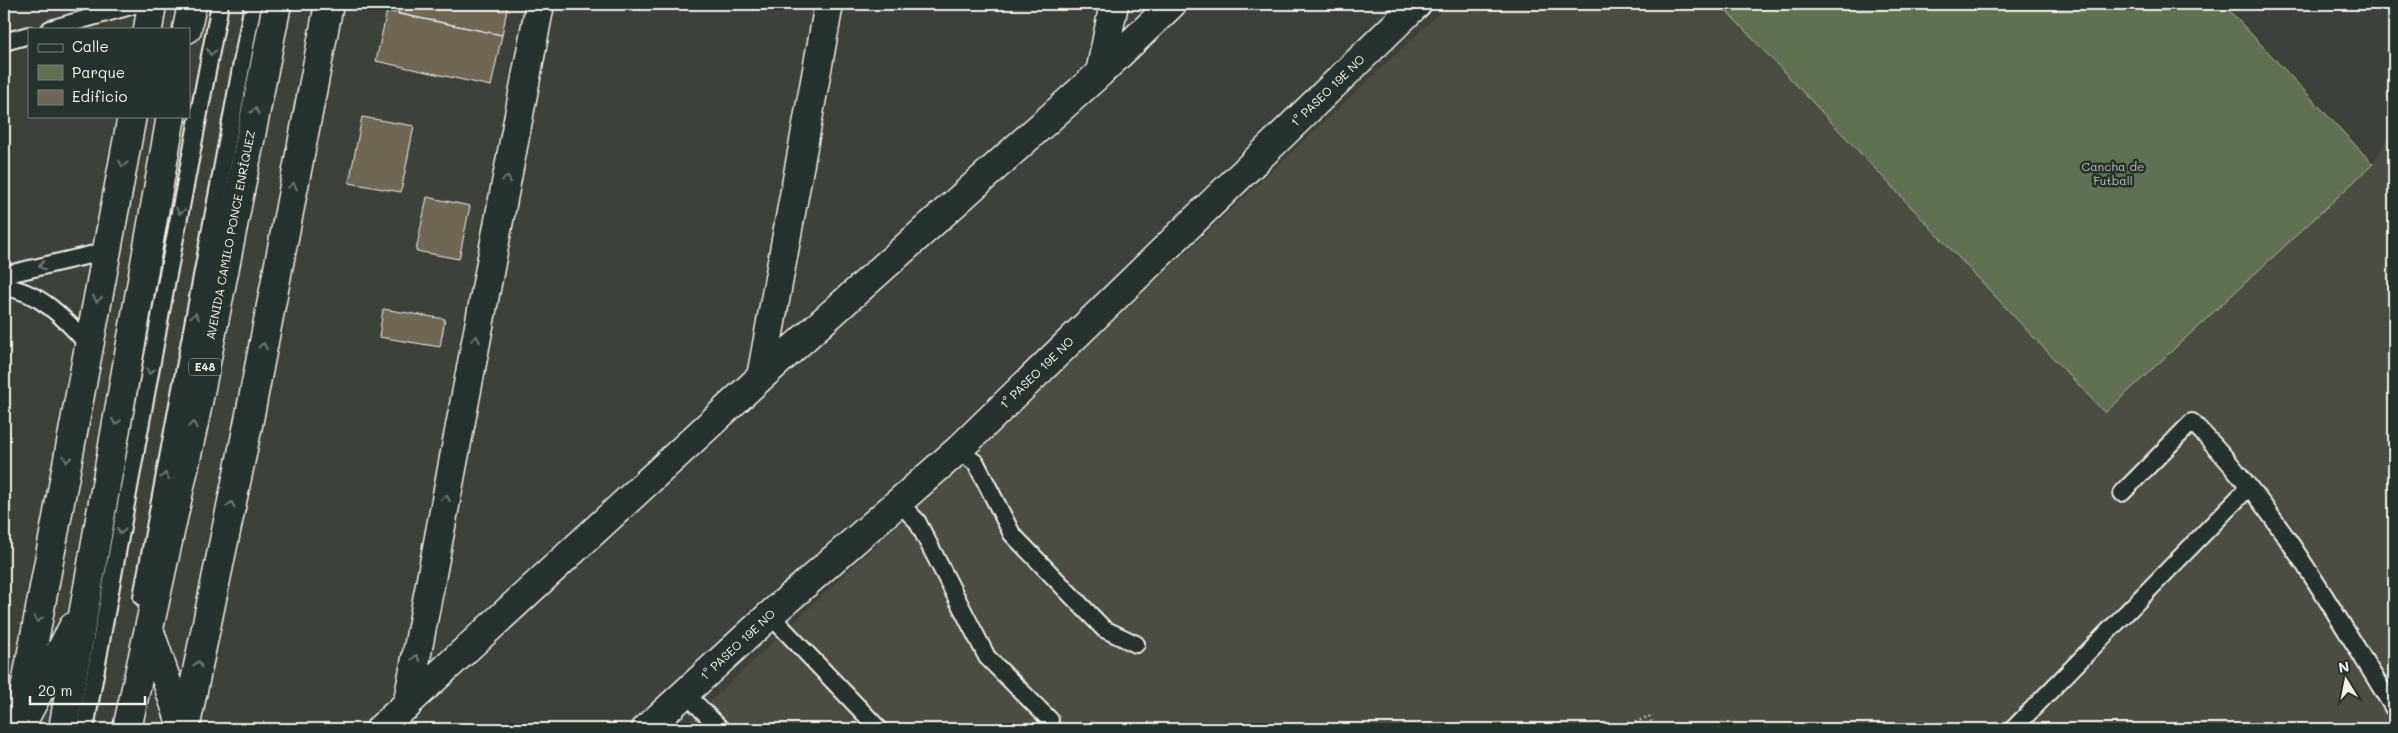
<svg xmlns="http://www.w3.org/2000/svg" width="2398" height="733" viewBox="0 0 2398 733" font-family="Mali,sans-serif">
<style>
.built{fill:#4b4d43}
.green{fill:#617052;stroke:#aab09d}
.building{fill:#6f6657;stroke:#f4f1e8}
.lines{fill:none;stroke-linecap:round;stroke-linejoin:round}
.lane-casing{stroke:#f4f1e8;stroke-width:20}
.street-casing{stroke:#f4f1e8;stroke-width:31}
.secondary-casing{stroke:#f4f1e8;stroke-width:31}
.primary-casing{stroke:#f4f1e8;stroke-width:31}
.path{stroke:#f4f1e8;stroke-width:3;stroke-dasharray:1 4;stroke-linecap:butt}
.lane{stroke:#26332d;stroke-width:16}
.street{stroke:#26332d;stroke-width:28}
.secondary{stroke:#26332d;stroke-width:28}
.primary{stroke:#26332d;stroke-width:28}
.oneway{stroke:#6e766e}
.labels{text-anchor:middle;stroke-width:5;stroke-linejoin:round;paint-order:stroke}
.shield{fill:#26332d;stroke:#b6b8b0;stroke-width:1}
.shield-label{font-size:11px;font-weight:bold;fill:#f4f1e8}
.street-label{font-size:12px;fill:#f4f1e8;stroke:#26332d}
.park-label{font-size:12px;fill:#b9bdac;stroke:#26332d}
</style>
<rect width="100%" height="100%" fill="#3c423a"/>
<filter id="ink" filterUnits="userSpaceOnUse"><feTurbulence type="fractalNoise" baseFrequency=".02" numOctaves="2"/><feDisplacementMap in="SourceGraphic" scale="10" xChannelSelector="R" yChannelSelector="G"/><feConvolveMatrix kernelMatrix="1 2 1 2 8 2 1 2 1" color-interpolation-filters="sRGB"/></filter>
<g filter="url(#ink)">
<!-- built -->
<path class="built" d="M1449 4H2224L2373 163 2394 127V729H681Z"/>
<!-- green -->
<path class="green" d="M1720 4H2223L2373 164 2105 413Z"/>
<!-- building -->
<path class="building" d="M400 4H508L502 35 398 14Z
M387 11 502 35 491 86 376 61Z
M362 117 414 126 401 192 349 183Z
M427 197 470 206 459 259 416 251Z
M383 309 445 319 440 347 379 337Z"/>
<g class="lines">
<defs>
<path id="lane" d="M50 29 138 4
M4 42 29 35
M4 275 107 251
M4 287C39 291 66 319 88 345
M958 450 976 463 1012 534 1104 629 1136 644
M2122 493 2192 422C2275 505 2333 610 2394 709
M898 502 917 521 987 657 1050 720
M142 597 253 4
M770 615 879 729
M685 693 721 729
M85 729 165 290 220 4
M2013 729 2249 487"/>
<path id="street" d="M1100 73 1114 4
M761 377 829 4
M407 706 540 4
M380 729 761 377 1100 73 1172 4"/>
<path id="secondary" d="M148 29 152 4
M18 727 132 116
M185 729 248 425 329 4
M646 729 770 615 958 450 1417 4"/>
<path id="primary" d="M187 29 192 4
M149 629 183 729
M19 729 73 627
M63 729 171 116
M127 729 195 418 277 4"/>
</defs>
<!-- lane casing -->
<use href="#lane" class="lane-casing"/>
<!-- street casing -->
<use href="#street" class="street-casing"/>
<!-- secondary casing -->
<use href="#secondary" class="secondary-casing"/>
<!-- primary casing -->
<use href="#primary" class="primary-casing"/>
<!-- path -->
<path class="path" d="M1622 729 1649 716 1654 729"/>
<!-- lane -->
<use href="#lane" class="lane"/>
<!-- street -->
<use href="#street" class="street"/>
<!-- secondary -->
<use href="#secondary" class="secondary"/>
<!-- primary -->
<use href="#primary" class="primary"/>
</g>
<!-- one-way arrows -->
<defs><path id="oneway-chevron" d="M-2-3.5L2.5 0L-2 3.5" fill="none" stroke-width="1.6" stroke-linecap="round" stroke-linejoin="round" transform="scale(1.25)"/></defs>
<g class="oneway">
<use href="#oneway-chevron" transform="translate(211 52) rotate(101)"/>
<use href="#oneway-chevron" transform="translate(255 111) rotate(-79)"/>
<use href="#oneway-chevron" transform="translate(123 164) rotate(100)"/>
<use href="#oneway-chevron" transform="translate(507 179) rotate(-79)"/>
<use href="#oneway-chevron" transform="translate(293 186) rotate(-79)"/>
<use href="#oneway-chevron" transform="translate(180 211) rotate(101)"/>
<use href="#oneway-chevron" transform="translate(42 266) rotate(167)"/>
<use href="#oneway-chevron" transform="translate(97 299) rotate(101)"/>
<use href="#oneway-chevron" transform="translate(195 316) rotate(-79)"/>
<use href="#oneway-chevron" transform="translate(476 339) rotate(-79)"/>
<use href="#oneway-chevron" transform="translate(263 346) rotate(-79)"/>
<use href="#oneway-chevron" transform="translate(150 371) rotate(100)"/>
<use href="#oneway-chevron" transform="translate(116 422) rotate(100)"/>
<use href="#oneway-chevron" transform="translate(193 425) rotate(-78)"/>
<use href="#oneway-chevron" transform="translate(67 459) rotate(101)"/>
<use href="#oneway-chevron" transform="translate(165 476) rotate(-79)"/>
<use href="#oneway-chevron" transform="translate(446 498) rotate(-79)"/>
<use href="#oneway-chevron" transform="translate(231 505) rotate(-78)"/>
<use href="#oneway-chevron" transform="translate(121 531) rotate(100)"/>
<use href="#oneway-chevron" transform="translate(38 619) rotate(101)"/>
<use href="#oneway-chevron" transform="translate(416 658) rotate(-79)"/>
<use href="#oneway-chevron" transform="translate(198 664) rotate(-78)"/>
</g>
</g>
<g class="labels">
<!-- shield labels -->
<rect class="shield" x="189" y="358.5" width="32" height="17" rx="4"/>
<g class="shield-label">
<text x="205" y="371">E48</text>
</g>
<!-- street labels -->
<g class="street-label">
<text transform="translate(1328 91) rotate(-44)" y="4">1° PASEO 19E NO</text>
<text transform="translate(231 235) rotate(-79)" y="4">AVENIDA CAMILO PONCE ENRÍQUEZ</text>
<text transform="translate(1037 373) rotate(-44)" y="4">1° PASEO 19E NO</text>
<text transform="translate(738 645) rotate(-43)" y="4">1° PASEO 19E NO</text>
</g>
<!-- park labels -->
<g class="park-label">
<text x="2113" y="171">Cancha de<tspan x="2113" dy="14">Futball</tspan></text>
</g>
</g>
<!-- margin -->
<rect width="2398" height="733" fill="none" stroke="#26332d" stroke-width="20"/>
<rect x="10" y="10" width="2378" height="713" fill="none" stroke="#f4f1e8" stroke-width="2" filter="url(#ink)"/>
<!-- legend -->
<rect x="28" y="28" width="162" height="90" fill="#26332d" stroke="#787f78"/>
<rect x="38" y="44" width="25" height="8" fill="#26332d" stroke="#787f78"/>
<text x="72" y="52" font-size="15" fill="#f4f1e8">Calle</text>
<rect x="38" y="65" width="25" height="15" fill="#617052" stroke="#787f78"/>
<text x="72" y="78" font-size="15" fill="#f4f1e8">Parque</text>
<rect x="38" y="90" width="25" height="15" fill="#6f6657" stroke="#787f78"/>
<text x="72" y="102" font-size="15" fill="#f4f1e8">Edificio</text>
<!-- north arrow -->
<g transform="translate(2346 680) rotate(350)" stroke="#26332d" stroke-width="4" paint-order="stroke">
<path d="M0-4L9 19L0 12L-9 19Z" fill="#f4f1e8"/>
<text y="-8" font-size="14" font-weight="bold" text-anchor="middle" fill="#f4f1e8">N</text>
</g>
<!-- scale -->
<path d="M30 696v8h115v-8" fill="none" stroke="#f4f1e8" stroke-width="2.5"/>
<text x="38" y="696" font-size="15" fill="#f4f1e8" stroke="#26332d" stroke-width="4" paint-order="stroke">20 m</text>
</svg>
